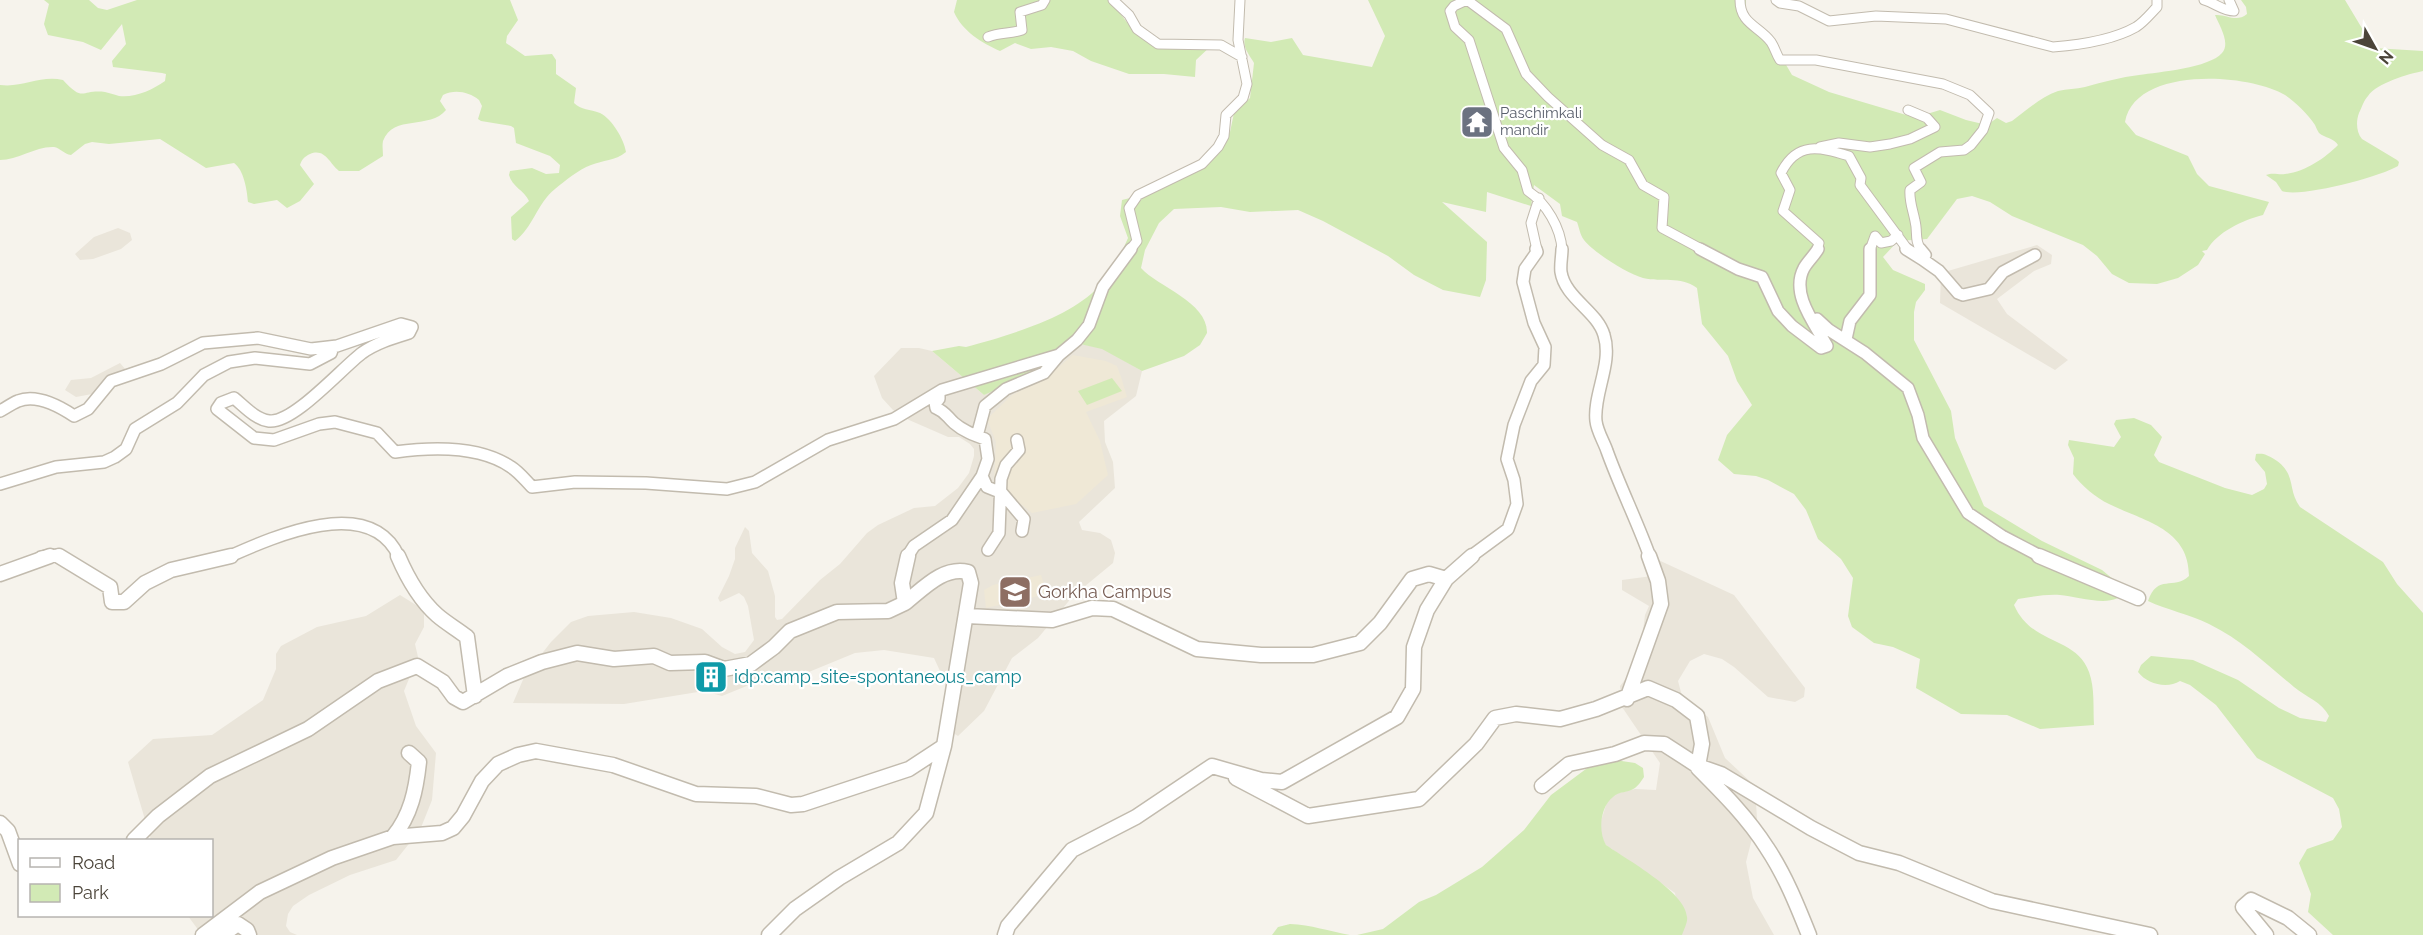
<svg xmlns="http://www.w3.org/2000/svg" width="2423" height="935" viewBox="0 0 2423 935" font-family="Raleway,sans-serif">
<style>
.residential{fill:#eae5da}
.education{fill:#efe8d6}
.green{fill:#d2eab5}
.lines{fill:none;stroke-linecap:round;stroke-linejoin:round}
.minor-far2-casing{stroke:#c2bbae;stroke-width:11}
.minor-far1-casing{stroke:#c2bbae;stroke-width:14}
.minor-casing{stroke:#c2bbae;stroke-width:17}
.minor-far2{stroke:#fff;stroke-width:9}
.minor-far1{stroke:#fff;stroke-width:11}
.minor{stroke:#fff;stroke-width:14}
.labels{text-anchor:middle;stroke-width:4.5;stroke-linejoin:round;paint-order:stroke}
.far-worship-label{font-size:15px;fill:#5b616d;stroke:#fff;text-anchor:start}
.education-label{font-size:18px;fill:#785e54;stroke:#fff;text-anchor:start}
.culture-label{font-size:18px;fill:#0d838f;stroke:#fff;text-anchor:start}
</style>
<rect width="100%" height="100%" fill="#f6f3ec"/>
<!-- residential -->
<path class="residential" d="M118 228 130 233 132 240 121 249 93 259 80 260 75 254 94 237Z
M2037 245 2052 255 2051 264 2034 271 1997 299 2007 314 2068 360 2055 370 1940 303 1941 273Z
M1080 344 1102 348 1142 371 1136 396 1104 421 1105 442 1113 462 1115 488 1079 522 1082 530 1100 533 1111 540 1115 553 1113 563 1073 596 1038 638 1012 658 984 711 958 736 950 731 946 684 934 658 884 650 855 653 782 683H754L722 696 704 691 624 704 513 703 525 675 551 642 571 622 588 616 634 612 671 618 702 629 722 647 735 654 745 652 754 640 748 606 744 597 739 593 722 601 720 602 718 598 729 576 735 559V548L745 527 749 531 752 553 768 571 775 596V617L777 620 782 619 820 580 840 564 867 533 878 525 914 508 935 506 958 488 969 473 974 456V449L970 444 959 437H948L909 420 893 410 882 398 874 376 901 348H919L932 351 984 395 1060 352Z
M120 363 126 370 103 382 92 394 76 397 65 390 71 380 91 378Z
M1654 558 1734 595 1805 688 1804 697 1795 702 1768 697 1734 667 1722 659 1704 654 1690 661 1678 681 1682 696 1708 717 1725 758 1755 786 1757 819 1746 862 1753 898 1774 935H1682L1675 893 1606 845 1601 837V821L1607 802 1615 794 1635 789 1656 790 1660 763 1622 707 1620 686 1639 662 1645 615 1649 606 1622 590V580L1652 576Z
M400 595 424 610V627L415 644 418 657 404 691 416 726 436 753 432 800 420 830 396 860 350 875 309 895 293 906 288 914 286 926 290 932 297 935H202L188 916H212V840H151L128 762 153 739 212 735 263 700 276 669V654L281 646 317 627 366 616Z"/>
<!-- education -->
<path class="education" d="M1073 355 1106 361 1117 366 1121 377 1127 397 1086 412 1100 441 1108 475 1076 504 1032 513 994 482 996 442 987 419 1012 395 1047 377Z
M1041 575 1047 594 986 608 984 590 993 585Z"/>
<!-- green -->
<path class="green" d="M44 0H89L98 8 107 10 137 0H510L518 20 507 36 506 43 525 56 552 54 556 60V74L576 88 574 103C581 110 590 109 600 113 612 119 624 139 626 152 615 161 603 160 591 165 578 170 566 180 555 189 537 203 533 228 515 241L512 239 511 217 529 201C524 190 512 187 509 175L510 171 532 168 546 174 559 173 560 165 550 156 516 143 514 128 511 126 481 121 478 119 482 106 479 100C469 92 455 89 443 95L440 101 446 110C430 130 393 114 383 141 382 146 383 151 383 156L359 171H339C329 163 325 148 310 154 304 157 302 159 300 165L314 184 300 201 287 208 277 200 254 204 248 202C247 190 244 170 234 163L206 168 160 139 109 144 92 142 85 144 71 155C64 154 60 148 54 147 36 146 18 160 0 160V85C23 88 40 75 63 80 84 103 81 89 105 92 110 93 115 95 119 96 135 98 152 90 165 81L166 74 162 73 113 67 112 61 126 44 122 24 101 50 83 42 48 35 44 24 49 4Z
M957 0H1110L1132 29 1146 38 1212 45 1196 60 1195 77 1164 74H1129L1091 61 1073 51 1051 47 1031 49 1015 43 1000 51C982 43 962 31 954 12Z
M1368 0H1746L1745 16 1782 58 1792 75 1829 92 1933 123 1927 114 1940 110 1966 120 1987 125 1997 118 2006 123 2012 121C2027 110 2041 97 2058 91 2067 89 2076 89 2085 87 2103 82 2121 77 2139 75 2159 72 2209 68 2222 53 2231 43 2219 25 2215 15 2227 14 2236 23 2247 14L2246 7 2241 0H2345L2363 30 2366 44 2374 48 2423 51V71C2408 74 2377 83 2368 96 2364 100 2362 107 2359 113 2356 121 2356 132 2362 139L2397 160 2399 162 2398 166C2380 177 2300 198 2282 191L2276 182 2266 175C2273 172 2278 175 2285 174 2305 172 2325 158 2338 145 2334 138 2325 138 2319 133 2317 130 2316 127 2315 125 2308 114 2295 102 2285 95 2248 73 2135 66 2125 122L2136 135 2188 156 2197 174 2209 186 2269 202 2263 215C2243 220 2217 232 2207 250L2202 251 2205 254 2198 265 2178 278 2157 284 2129 283 2112 274 2097 256 2083 245 2012 216 1990 202 1972 196 1957 199 1927 239 1898 241 1883 257 1893 270 1925 284V290L1916 302 1914 312V340L1951 411 1955 438 1984 506 2042 541 2102 570 2125 589C2118 611 2078 596 2060 595 2046 594 2032 597 2018 599L2014 605C2032 646 2076 636 2089 672 2095 688 2093 708 2094 725L2040 729 2007 715 1961 714 1916 688 1920 659 1893 647 1874 643 1852 627 1848 616 1853 578 1841 559 1818 539 1806 510 1794 494 1768 480 1756 476 1734 474 1718 460 1727 435 1752 405 1737 381 1728 356 1702 324 1697 288C1679 275 1663 283 1643 278 1628 274 1593 252 1584 240 1580 235 1579 227 1577 222L1562 216 1560 204 1534 185 1531 206 1487 192 1486 212 1442 202 1487 242 1486 280 1480 297 1443 290 1414 275 1388 256 1323 221 1298 210 1250 212 1221 207 1174 209 1159 223 1145 250 1141 268C1158 287 1208 302 1207 333L1200 345 1184 356 1142 371 1102 349 1080 344 1060 352 1031 374 984 395 932 351 959 346 966 347C1006 336 1071 318 1099 286 1111 272 1121 255 1128 238L1120 216 1122 200 1142 195 1213 159 1230 132 1234 113 1250 98 1254 63C1250 56 1242 47 1245 38L1271 42 1292 38 1303 55 1372 67 1385 36Z
M1112 378 1122 391 1087 405 1078 391Z
M2134 418 2151 425 2162 437 2154 455 2159 462 2225 488 2252 495 2264 489 2267 484 2265 472 2255 460 2256 454C2264 453 2267 455 2274 459 2297 473 2287 490 2300 507L2383 562 2397 584 2423 613V935H2333L2308 912 2311 894 2299 863 2307 849 2333 840 2342 827 2339 809 2333 798 2257 758 2216 705 2190 685 2180 681C2167 689 2147 684 2138 672L2141 665 2151 656 2193 660 2238 680 2279 708 2300 718 2326 722 2329 716C2322 702 2306 697 2294 687 2266 664 2242 640 2209 624 2189 614 2167 610 2148 601 2158 573 2173 591 2189 576 2189 528 2143 521 2109 504 2096 498 2081 485 2073 474L2074 458 2068 445 2069 440 2114 447 2121 437 2114 424 2116 420Z
M1615 760 1635 763 1643 768 1644 777C1642 780 1638 786 1635 788 1628 793 1619 791 1613 797 1600 807 1598 832 1606 845 1626 859 1686 892 1687 917 1688 922 1684 929 1682 935H1357L1383 929 1419 902 1436 895 1482 867 1524 830 1551 795 1590 766Z
M1290 924C1311 925 1329 931 1350 935H1272L1278 927Z"/>
<g class="lines">
<defs>
<path id="minor-far2" d="M1113 0 1129 15 1137 29 1158 44 1221 45 1242 57
M1740 0C1740 24 1759 26 1771 42 1775 48 1776 54 1780 60H1816L1943 84 1970 95 1989 113 1983 130 1971 145 1964 150 1940 152 1914 168 1921 182 1910 190C1909 201 1913 210 1915 221 1918 232 1914 240 1921 250
M1776 0 1780 3 1799 6 1829 21 1876 16 1946 19 2053 47C2079 45 2113 40 2136 27 2144 22 2151 13 2157 7V0
M2204 0C2215 3 2223 11 2234 11L2229 0
M988 37C1000 32 1011 34 1022 30L1020 12 1042 5 1045 0
M1820 147 1839 143 1870 147 1890 144 1910 139 1935 127 1927 118 1908 110
M1130 250 1137 241 1129 208 1138 195 1202 164 1218 147 1224 136 1226 115 1243 98 1247 84 1238 40 1240 0
M1537 250 1531 223 1539 198
M1562 250C1561 228 1546 203 1528 191L1522 170 1504 148 1469 40 1455 27 1450 11 1454 6 1467 0 1506 29 1526 74 1548 97 1602 145 1629 160 1643 185 1664 197 1662 228 1703 250
M1817 250 1819 243 1783 211 1790 190 1781 173C1797 141 1819 147 1849 156L1861 178 1860 185 1908 250
M1870 250 1875 236 1881 243 1891 241 1898 235"/>
<path id="minor-far1" d="M1562 249C1562 256 1560 265 1561 272 1565 298 1597 311 1604 335 1613 363 1593 394 1596 421 1597 431 1604 442 1607 451 1620 487 1637 521 1650 557
M1700 249 1738 269 1762 277 1778 311 1792 326 1821 348 1827 346C1815 324 1790 294 1804 268 1808 261 1814 256 1818 249
M1906 249 1922 259 1925 255 1920 249
M1922 259 1939 271 1958 293 1963 295 1989 289 2003 272 2035 255
M1817 319 1829 330 1865 353 1908 388 1918 415 1923 438 1968 513 2002 536 2042 557
M1846 339 1850 321 1870 295V249
M939 392V399L935 402 936 408C946 412 947 417 954 423 963 431 974 435 985 439L988 459 982 476 987 487 1002 493 1024 519 1022 531
M0 411C6 408 11 404 18 401 36 394 59 406 74 416L88 409 111 381 161 364 203 343 258 338 311 349 337 346 401 324 412 327 409 333C393 338 376 343 362 353 342 368 293 424 269 421 255 419 244 406 234 398L221 403 217 409 254 438 274 440 319 424 335 422 377 433 395 452C432 447 479 445 511 467 519 472 525 480 532 487L575 482 646 483 727 489 755 482 828 440 894 419 942 390 1059 355
M977 436 985 406 1006 389 1044 373 1059 355 1077 340 1089 325 1103 287 1131 249
M0 484 56 467 104 462 115 457 126 449 135 429 177 403 204 375 229 362 255 358 310 364 331 353 333 347
M988 550 999 533 1001 479 1006 465 1019 450 1017 440
M41 557 58 555 62 557
M228 557C273 537 370 493 399 557
M907 557 914 546 952 520 982 476
M1470 557 1508 529 1517 504 1514 480 1507 459 1514 425 1531 381 1544 365 1545 347 1534 323 1523 282 1525 269 1537 252 1536 249"/>
<path id="minor" d="M59 556 110 587 112 602H124L145 583 171 570 231 556
M398 556C407 577 419 599 437 615 446 623 457 629 467 637L475 696
M2039 556 2138 598
M0 574 50 556
M1446 579 1472 556
M967 616 1052 620 1092 608 1113 609 1197 649 1261 655H1313L1360 643 1380 623 1412 579 1429 574 1446 579 1427 610 1414 647 1413 689 1397 717 1282 782 1261 780 1212 766 1136 817 1072 850 1008 926 1005 935
M1627 699 1661 604 1658 581 1649 556
M1698 768C1723 793 1748 818 1767 848 1785 875 1797 905 1809 935
M1236 778 1308 816 1419 799 1476 744 1495 718 1516 714 1560 719 1596 709 1648 688 1676 700 1697 716 1702 744 1698 766
M1542 786 1569 764 1615 754 1644 743 1664 744 1698 766 1721 774 1811 828 1859 853 1899 863 1992 901 2150 935
M0 823 8 831 20 864
M393 837C411 815 416 790 419 762L409 753
M134 840 158 816 210 776 308 729 378 681 417 666 443 682 454 697 463 702 507 676 542 662 577 653 614 659 654 656 670 663 705 662 724 669 751 664 774 647 790 631 837 612 888 611 905 603
M203 935 260 892 332 858 393 837 442 833 453 828 463 816 482 781 498 764 518 755 536 751 613 765 696 794 756 796 791 805 803 804 909 769 944 746 971 583 968 572C943 566 923 589 905 603L902 583 908 556
M222 935 238 924 247 930 249 935
M769 935 795 909 839 878 898 843 926 813 944 746
M2266 935 2243 907 2251 900 2288 918 2309 935"/>
</defs>
<!-- minor-far2 casing -->
<use href="#minor-far2" class="minor-far2-casing"/>
<!-- minor-far1 casing -->
<use href="#minor-far1" class="minor-far1-casing"/>
<!-- minor casing -->
<use href="#minor" class="minor-casing"/>
<!-- minor-far2 -->
<use href="#minor-far2" class="minor-far2"/>
<!-- minor-far1 -->
<use href="#minor-far1" class="minor-far1"/>
<!-- minor -->
<use href="#minor" class="minor"/>
</g>
<!-- icons -->
<defs>
<symbol id="temple-square" viewBox="-11 -11 22 22"><rect x="-9" y="-9" width="18" height="18" rx="4" fill="#6b7280" stroke="#fff"/><path d="M0-6L5-2H3V0L6.5 2.5H4V6H1.5V3h-3V6H-4V2.5H-6.5L-3 0V-2H-5Z" fill="#fff"/></symbol>
<symbol id="university-square" viewBox="-11 -11 22 22"><rect x="-9" y="-9" width="18" height="18" rx="4" fill="#8d6e63" stroke="#fff"/><path d="M0-5L7-2L0 1L-7-2ZM-4 1L0 2.5L4 1V4Q0 6-4 4Z" fill="#fff"/></symbol>
<symbol id="building-square" viewBox="-11 -11 22 22"><rect x="-9" y="-9" width="18" height="18" rx="4" fill="#0f9aa8" stroke="#fff"/><path d="M-4-6H4V6H1V3H-1V6H-4ZM-2.5-4.3h1.7v1.8h-1.7ZM.8-4.3h1.7v1.8H.8ZM-2.5-1h1.7V.8h-1.7ZM.8-1h1.7V.8H.8Z" fill="#fff"/></symbol>
</defs>
<g fill-rule="evenodd">
<use href="#temple-square" x="1458" y="103" width="38" height="38"/>
<use href="#university-square" x="996" y="573" width="38" height="38"/>
<use href="#building-square" x="692" y="658" width="38" height="38"/>
</g>
<g class="labels">
<!-- far-worship labels -->
<g class="far-worship-label">
<text x="1500" y="118">Paschimkali<tspan x="1500" dy="17">mandir</tspan></text>
</g>
<!-- education labels -->
<g class="education-label">
<text x="1038" y="598">Gorkha Campus</text>
</g>
<!-- culture labels -->
<g class="culture-label">
<text x="734" y="683">idp:camp_site=spontaneous_camp</text>
</g>
</g>
<!-- legend -->
<rect x="18" y="839" width="195" height="78" fill="#ffffff" stroke="#b7b4b0" stroke-width="1.5"/>
<rect x="30" y="858" width="30" height="9" fill="#ffffff" stroke="#b7b4b0" stroke-width="1.5"/>
<text x="72" y="869" font-size="18" fill="#4b4439">Road</text>
<rect x="30" y="884" width="30" height="18" fill="#d2eab5" stroke="#b7b4b0" stroke-width="1.5"/>
<text x="72" y="899" font-size="18" fill="#4b4439">Park</text>
<!-- north arrow -->
<g transform="translate(2375 48) rotate(130)" stroke="#ffffff" stroke-width="4.5" paint-order="stroke">
<path d="M0-4.5L10 22L0 15L-10 22Z" fill="#4b4439"/>
<text y="-9" font-size="16" font-weight="bold" text-anchor="middle" fill="#4b4439">N</text>
</g>
</svg>
